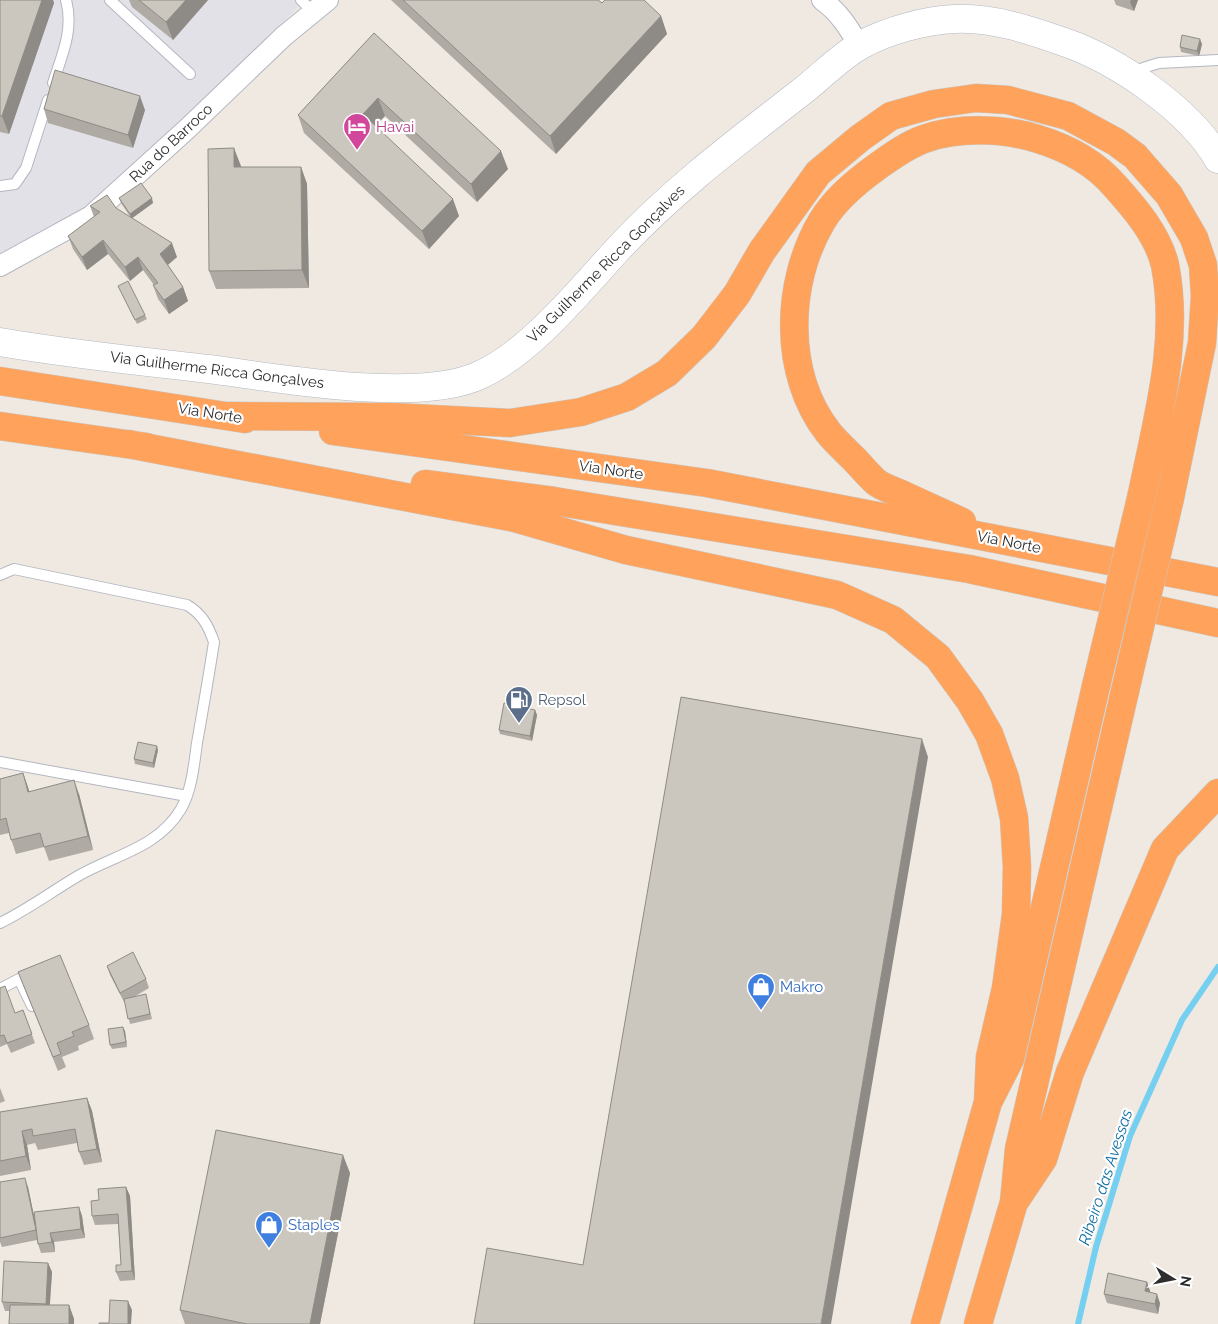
<svg xmlns="http://www.w3.org/2000/svg" width="1218" height="1324" viewBox="0 0 1218 1324" font-family="Raleway,sans-serif">
<style>
.industrial{fill:#e3e1e8}
.lines{fill:none;stroke-linecap:round;stroke-linejoin:round}
.stream{stroke:#75cff0;stroke-width:6}
.lane-casing{stroke:#b4b7c1;stroke-width:12}
.street-casing{stroke:#b4b7c1;stroke-width:22}
.secondary-casing{stroke:#b4b7c1;stroke-width:29}
.highway-casing{stroke:#c9c9c9;stroke-width:29}
.lane{stroke:#fff;stroke-width:10}
.street{stroke:#fff;stroke-width:20}
.secondary{stroke:#fff;stroke-width:28}
.highway{stroke:#ffa35c;stroke-width:28}
.highway-bridge-casing{stroke:#c9c9c9;stroke-width:29;stroke-linecap:butt}
.highway-bridge{stroke:#ffa35c;stroke-width:28}
.wall{fill:#afaba4}
.shaded-wall{fill:#8e8b86}
.building{fill:#cbc7bf;stroke:#8e8b86}
.labels{text-anchor:middle;stroke-width:4.5;stroke-linejoin:round;paint-order:stroke}
.hotel-label{font-size:15px;fill:#b23c85;stroke:#fff;text-anchor:start}
.street-label{font-size:15px;fill:#2e2e2e;stroke:#fff}
.service-label{font-size:15px;fill:#4e5e75;stroke:#fff;text-anchor:start}
.shop-label{font-size:15px;fill:#366cbe;stroke:#fff;text-anchor:start}
.water-label{font-size:16px;font-style:italic;fill:#0d6fa3;stroke:#fff}
</style>
<rect width="100%" height="100%" fill="#efe9e1"/>
<!-- industrial -->
<path class="industrial" d="M0 0H304L187 129 150 162 76 213 15 248 0 253Z"/>
<g class="lines">
<!-- stream -->
<path class="stream" d="M1078 1324 1096 1247 1130 1136 1182 1020 1218 967"/>
<defs>
<path id="lane" d="M110 0 190 74
M301 0 313 12
M1135 78 1143 68 1159 63 1218 60
M53 83C62 55 74 30 66 0
M0 186 15 184 26 168 48 100
M0 575 14 569 187 605C202 614 208 625 214 642 209 675 203 709 197 743 194 764 192 790 181 809 158 848 114 855 78 876 51 892 27 910 0 923
M0 762 187 796
M0 989 19 979 32 1006"/>
<path id="street" d="M822 0C839 12 849 28 859 46
M0 266 91 216 187 129 284 36 328 0"/>
<path id="secondary" d="M0 342C69 354 139 361 209 369 278 378 418 404 480 375 531 352 581 289 619 248 674 189 737 142 800 93 820 78 839 57 861 45 886 31 926 20 955 19 991 17 1030 30 1064 42 1117 60 1190 110 1218 159"/>
<path id="highway" d="M0 381 245 419
M229 416 393 417 510 423 581 412 627 397 667 373 704 337 737 294 762 251 818 173 860 138 891 116 934 104 976 98 1008 100 1068 116 1116 142 1135 156 1169 195 1194 238 1203 265 1205 296 1202 343 1170 498
M0 426 147 447
M333 431 707 483 1218 582
M128 444 515 518 626 550 837 595 893 620 938 657 970 701 989 734 1005 778 1014 818 1017 867 1016 914 1006 988 990 1057 988 1102
M425 484 554 501 969 569 1218 623
M962 522C941 512 920 503 899 493 892 490 882 487 876 482 868 475 861 466 854 459 845 450 835 441 828 432 783 374 785 283 822 221 835 199 857 181 878 166 892 156 907 145 924 139 958 127 1004 128 1038 139 1067 148 1094 162 1114 185 1134 207 1158 235 1165 265 1180 342 1157 419 1142 494
M1015 1201 1043 1159 1070 1072 1165 849 1218 793
M925 1324 988 1102 1010 1059 1096 686
M978 1324 1014 1202 1019 1149 1125 691"/>
</defs>
<!-- lane casing -->
<use href="#lane" class="lane-casing"/>
<!-- street casing -->
<use href="#street" class="street-casing"/>
<!-- secondary casing -->
<use href="#secondary" class="secondary-casing"/>
<!-- highway casing -->
<use href="#highway" class="highway-casing"/>
<!-- lane -->
<use href="#lane" class="lane"/>
<!-- street -->
<use href="#street" class="street"/>
<!-- secondary -->
<use href="#secondary" class="secondary"/>
<!-- highway -->
<use href="#highway" class="highway"/>
<defs>
<path id="highway-bridge" d="M1096 686 1142 494
M1125 691 1170 498"/>
</defs>
<!-- highway-bridge casing -->
<use href="#highway-bridge" class="highway-bridge-casing"/>
<!-- highway-bridge -->
<use href="#highway-bridge" class="highway-bridge"/>
</g>
<!-- wall -->
<path class="wall" d="M0 0H53L54 3 9 134 0 132Z
M129 0H208L173 40 132 7Z
M391 0H598L602 3 661 16 667 34 556 154Z
M1114 0H1138L1134 11 1116 5Z
M374 33 508 169 477 202 385 116 375 126 459 216 429 249 304 133 298 115Z
M1202 44 1199 56 1181 52 1180 47Z
M44 109 145 110 133 148 48 123Z
M241 166V167H301L307 184 309 288 216 289 209 271Z
M119 198 153 203 132 218 177 257 168 265 183 287 188 301 169 314 158 299 153 285H154L143 270 130 281 108 254 87 270 73 249 68 236 94 217 90 206 131 218 121 203Z
M118 286 145 315 147 319 137 324Z
M535 710 537 715 532 741 500 734 499 730Z
M158 750 154 768 135 764 134 759Z
M23 773 29 791 79 794 93 850 49 861 44 847 16 854 9 833 0 835V779Z
M107 966 146 979 149 988 132 998 147 999 152 1019 130 1024 125 1001 124 1002 110 975Z
M18 972 89 1025 94 1039 78 1046 79 1050 62 1057 66 1067 58 1071Z
M0 988 15 1013 23 1010 35 1043 11 1053 7 1044 0 1047Z
M125 1031 127 1047 112 1049 110 1045Z
M0 1088 5 1101 0 1103Z
M87 1098 92 1111 102 1162 84 1165 79 1152 77 1143 38 1150 35 1143 27 1145 31 1170 0 1176V1112Z
M350 1173 320 1324H185L180 1310Z
M0 1182 28 1187 35 1221 79 1207 82 1216 85 1238 54 1242 55 1252 41 1253 38 1244 37 1240 2 1247 0 1242Z
M126 1187 130 1196 135 1280 120 1281 116 1272 121 1265 118 1224 95 1225 92 1216 99 1200Z
M48 1263 52 1272 50 1305H69L74 1319V1324H9V1311H5L2 1302Z
M1147 1282 1150 1291V1292L1160 1303 1158 1314 1107 1303 1104 1294Z"/>
<!-- shaded-wall -->
<path class="shaded-wall" d="M42 0H53L54 3 9 134 2 116Z
M186 0H208L173 40 166 22Z
M1131 0H1138L1134 11 1130 2Z
M661 16 667 34 556 154 550 136Z
M1200 39 1202 44 1199 56 1197 51Z
M140 96 145 110 133 148 128 135Z
M378 98 385 116 369 132 363 114Z
M234 148 241 166V185L234 167Z
M501 151 508 169 477 202 471 184Z
M301 167 307 184 309 288 302 270Z
M152 198 153 203 131 219 130 214Z
M453 199 459 216 429 249 422 231Z
M103 240 108 254 87 270 82 257Z
M172 243 177 257 165 267 160 254Z
M138 257 143 270 130 281 125 267Z
M183 287 188 301 169 314 164 300Z
M535 710 537 715 532 741 530 736Z
M922 739 928 757 831 1324H821Z
M157 746 158 750 154 768 153 763Z
M23 773 28 787 33 806 28 792Z
M74 780 79 794 93 850 88 836Z
M123 1027 125 1031 127 1047Z
M87 1098 92 1111 102 1162 97 1149Z
M22 1131 27 1145 31 1170 26 1156Z
M343 1155 350 1173 320 1324H310Z
M25 1178 28 1187 39 1240 36 1230Z
M126 1187 130 1196 135 1280 132 1271Z
M79 1207 82 1216 85 1238 81 1229Z
M50 1233 54 1242 55 1252 52 1242Z
M48 1263 52 1272 49 1314 46 1304Z
M1147 1282 1150 1291 1148 1301 1145 1291Z
M1157 1294 1160 1303 1158 1314 1155 1304Z
M128 1301 132 1310 131 1324H128Z
M69 1305 74 1319V1324H69Z"/>
<!-- building -->
<path class="building" d="M0 0H42L2 116H0Z
M139 0H186L166 22Z
M403 0H598L602 3 605 0H644L661 16 550 136Z
M374 33 501 151 471 184 378 98 363 114 453 199 422 231 298 115Z
M1182 35 1200 39 1197 51 1180 47Z
M55 70 140 96 128 135 44 109Z
M234 148V167H301L302 270 209 271 208 149Z
M141 183 152 198 130 214 119 198Z
M107 195 116 208 172 243 160 254 183 287 164 300 153 285 158 283 138 257 125 267 103 240 82 257 68 236 100 212 90 206Z
M128 281 145 315 135 320 118 286Z
M681 697 922 739 821 1324H474L487 1248 583 1265Z
M504 703 535 710 530 736 499 730Z
M138 742 157 746 153 763 134 759Z
M23 773 28 792 74 780 88 836 44 847 40 833 11 840 6 818 0 820V779Z
M133 952 146 979 120 993 107 966Z
M60 955 89 1025 72 1032 74 1036 57 1043 61 1054 53 1057 18 972Z
M5 986 15 1013 23 1010 32 1034 7 1043 4 1035 0 1036V988Z
M146 994 150 1014 128 1019 124 999Z
M123 1027 126 1042 110 1045 108 1029Z
M87 1098 97 1149 79 1152 75 1129 33 1136 32 1129 22 1131 26 1156 0 1161V1112Z
M216 1130 343 1155 310 1324H247L180 1310Z
M25 1178 36 1230 0 1238V1182Z
M126 1187 132 1271 116 1272V1265H121L118 1214 92 1216 91 1201 99 1200 98 1189Z
M79 1207 81 1229 50 1233 52 1242 38 1244 34 1212Z
M4 1261 48 1263 46 1304 2 1302Z
M1108 1273 1147 1282 1145 1291 1157 1294 1155 1304 1104 1294Z
M110 1300 128 1301V1324H99V1323H109Z
M10 1305H69V1324H9Z"/>
<!-- icons -->
<defs>
<symbol id="hotel-pin" viewBox="-11 -11 22 30"><path d="M0 17L-7.5 6A9.5 9.5 0 1 1 7.5 6Z" fill="#d1479c" stroke="#fff"/><path d="M-6-4.5h1.5V1H6V5H4.5V3h-9V5H-6ZM-4 0a1.8 1.8 0 1 1 3.6 0ZM.5 0V-2.5h3Q6-2.5 6 0Z" fill="#fff"/></symbol>
<symbol id="fuel-pin" viewBox="-11 -11 22 30"><path d="M0 17L-7.5 6A9.5 9.5 0 1 1 7.5 6Z" fill="#5c6f8a" stroke="#fff"/><path d="M-5.5-6h7V0h2V4h1.3V-2.5L3-4.5l.8-.8L6-3V5H2.5V1h-1V6h-7ZM-4.2-4.7v3.2H.2V-4.7Z" fill="#fff"/></symbol>
<symbol id="shop-pin" viewBox="-11 -11 22 30"><path d="M0 17L-7.5 6A9.5 9.5 0 1 1 7.5 6Z" fill="#3f7fe0" stroke="#fff"/><path d="M-5-2.5h2.3a2.7 3.5 0 0 1 5.4 0H5L5.5 6h-11ZM-1.5-2.5h3a1.5 2.3 0 0 0-3 0Z" fill="#fff"/></symbol>
</defs>
<g fill-rule="evenodd">
<use href="#hotel-pin" x="341" y="111" width="32" height="43"/>
<use href="#fuel-pin" x="503" y="684" width="32" height="43"/>
<use href="#shop-pin" x="745" y="971" width="32" height="43"/>
<use href="#shop-pin" x="253" y="1209" width="32" height="43"/>
</g>
<g class="labels">
<!-- hotel labels -->
<g class="hotel-label">
<text x="376" y="132">Havai</text>
</g>
<!-- street labels -->
<g class="street-label">
<text transform="translate(171 143) rotate(-43)" y="5">Rua do Barroco</text>
<text transform="translate(606 264) rotate(-45)" y="5">Via Guilherme Ricca Gonçalves</text>
<text transform="translate(217 370) rotate(7)" y="5">Via Guilherme Ricca Gonçalves</text>
<text transform="translate(210 413) rotate(9)" y="5">Via Norte</text>
<text transform="translate(611 470) rotate(8)" y="5">Via Norte</text>
<text transform="translate(1009 542) rotate(11)" y="5">Via Norte</text>
</g>
<!-- service labels -->
<g class="service-label">
<text x="538" y="705">Repsol</text>
</g>
<!-- shop labels -->
<g class="shop-label">
<text x="780" y="992">Makro</text>
<text x="288" y="1230">Staples</text>
</g>
<!-- water labels -->
<g class="water-label">
<text transform="translate(1105 1177) rotate(-72)" y="6">Ribeiro das Avessas</text>
</g>
</g>
<!-- north arrow -->
<g transform="translate(1173 1279) rotate(100)" stroke="#ffffff" stroke-width="4" paint-order="stroke">
<path d="M0-4L9 19L0 12L-9 19Z" fill="#2e2e2e"/>
<text y="-8" font-size="14" font-weight="bold" text-anchor="middle" fill="#2e2e2e">N</text>
</g>
</svg>
